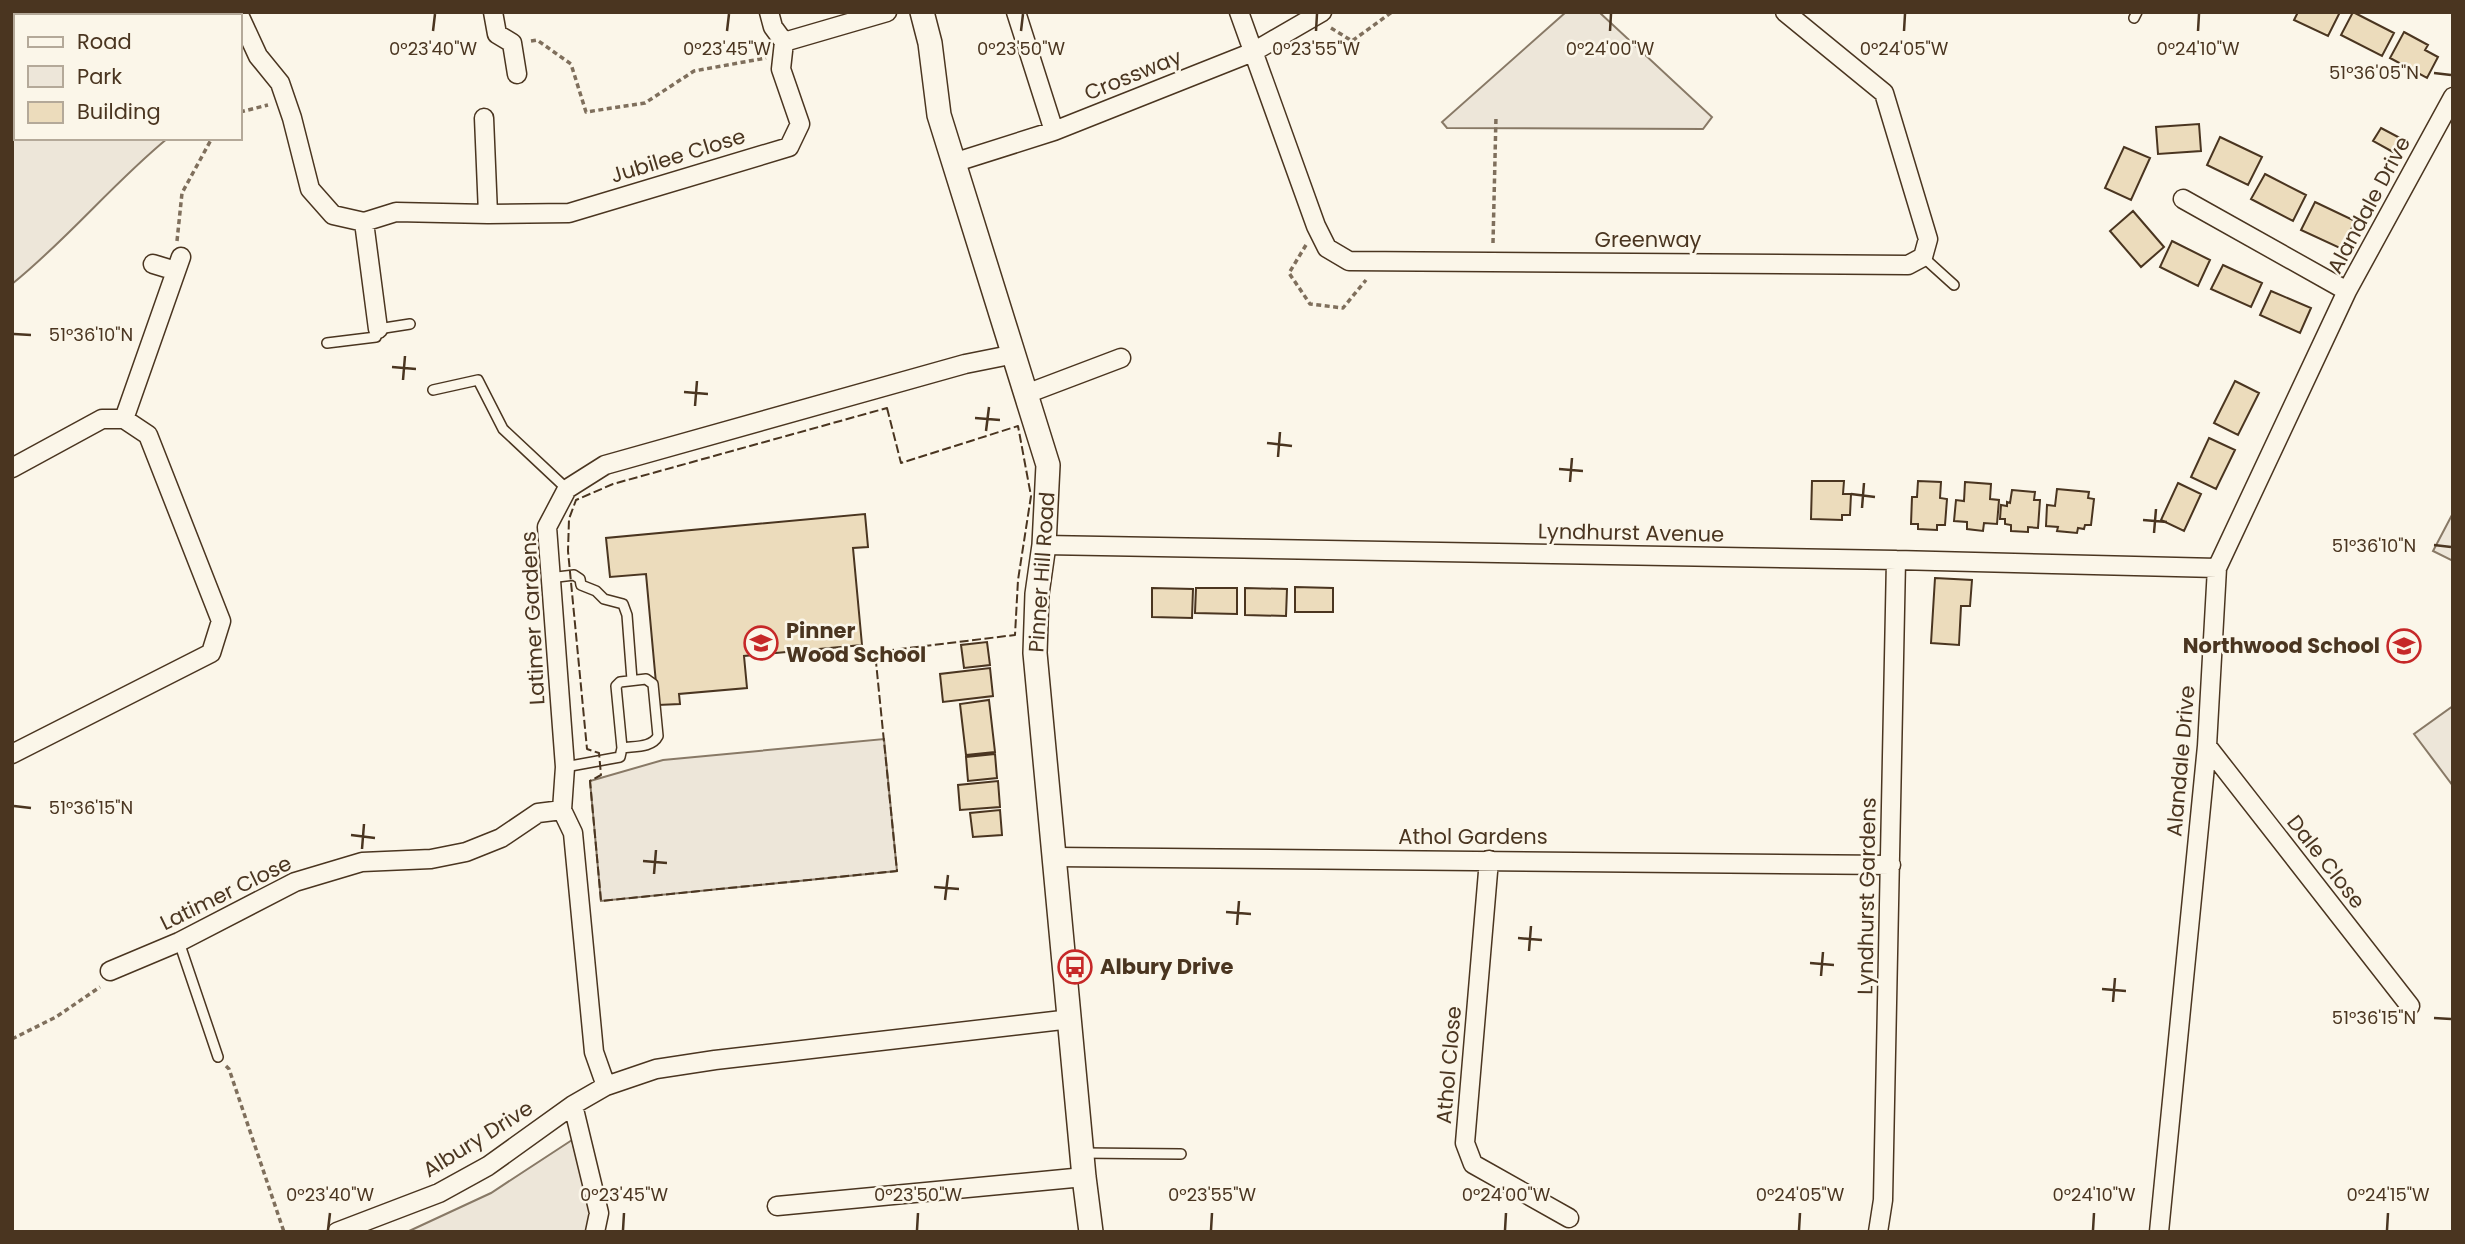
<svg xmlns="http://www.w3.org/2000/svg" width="2465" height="1244" viewBox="0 0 2465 1244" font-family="Poppins,sans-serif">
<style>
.green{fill:#ede6d9;stroke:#887966;stroke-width:2}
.building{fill:#ecdcbc;stroke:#4a3520;stroke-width:2}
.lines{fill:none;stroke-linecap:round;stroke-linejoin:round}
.service-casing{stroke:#4a3520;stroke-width:12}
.minor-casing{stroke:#4a3520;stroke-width:21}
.tertiary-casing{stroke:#4a3520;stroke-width:26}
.path{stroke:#7f6f5c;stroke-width:3.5;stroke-dasharray:5 3.5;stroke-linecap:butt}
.service{stroke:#fbf6e9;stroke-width:9}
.minor{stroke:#fbf6e9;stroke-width:18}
.tertiary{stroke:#fbf6e9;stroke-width:23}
.fence{stroke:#4a3520;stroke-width:2;stroke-dasharray:9 3.5;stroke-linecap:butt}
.ticks{fill:none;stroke:#4a3520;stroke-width:2.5}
.labels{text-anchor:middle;stroke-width:5;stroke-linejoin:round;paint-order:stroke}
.street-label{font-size:21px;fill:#4a3520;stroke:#fbf6e9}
.poi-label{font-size:21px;font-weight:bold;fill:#4a3520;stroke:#fbf6e9;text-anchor:start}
.ticks-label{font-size:18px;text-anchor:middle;fill:#4a3520;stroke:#fbf6e9;stroke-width:5;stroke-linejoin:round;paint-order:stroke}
</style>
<rect width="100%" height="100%" fill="#fbf6e9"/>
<!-- green -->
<path class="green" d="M12 12H206L207 16H16V138H168C113 183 68 239 12 284Z
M1566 12H1599L1712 117 1703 129 1447 128 1442 122Z
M2453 513V561L2433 551Z
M2453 706V786L2414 734Z
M884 739 897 871 601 901 590 781 663 760Z
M572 1140 592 1218 589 1232H407L491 1193Z"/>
<!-- building -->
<path class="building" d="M2298 12H2340L2328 36 2294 20Z
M2353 12 2394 33 2382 56 2341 35Z
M2404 32 2428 45 2425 50 2438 57 2427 78 2390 58Z
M2199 124 2201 151 2158 154 2156 127Z
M2381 128 2400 138 2393 152 2373 141Z
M2220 137 2262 157 2248 185 2207 165Z
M2124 147 2150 158 2131 200 2105 188Z
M2265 174 2306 195 2293 221 2251 199Z
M2315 202 2355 221 2342 249 2301 230Z
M2133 211 2164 247 2141 267 2110 231Z
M2172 241 2210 260 2198 286 2160 267Z
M2223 265 2262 283 2251 307 2211 289Z
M2271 291 2311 308 2300 333 2260 315Z
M2235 381 2259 393 2238 435 2214 423Z
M2209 438 2235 450 2216 489 2191 477Z
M1812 481H1844L1843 494H1851L1850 515H1842V520L1811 519Z
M1918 481 1941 482 1940 498 1947 499 1945 525H1937V530L1918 529V524H1911L1912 497H1917Z
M1965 482 1991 484 1990 499 1999 500 1997 524 1984 523 1983 531 1967 529V522L1954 521 1956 500 1964 501Z
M2178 483 2201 494 2184 531 2161 520Z
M2057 489 2089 492 2088 498 2094 499 2091 525H2085L2084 529 2078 528 2077 533 2057 531 2058 527 2046 526 2047 505 2055 506Z
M2012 490 2035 492 2034 500H2040L2038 528 2028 527V532L2011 531V525L2005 524V519H2000L2001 505 2007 506V502L2010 503Z
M865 514 868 547 853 548 862 645 744 656 747 688 679 694 680 704 658 705 646 574 610 577 606 538Z
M1935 578 1972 580 1970 606H1961L1959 645 1931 643Z
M1295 587 1333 588V612H1295Z
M1152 588 1193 589 1192 618 1152 617Z
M1196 588H1237V614L1195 613Z
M1245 588 1287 589 1286 616 1245 615Z
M987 642 990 665 964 668 961 645Z
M990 668 993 696 943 702 940 674Z
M989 700 995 752 966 755 960 704Z
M995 754 997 778 968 781 966 757Z
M998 781 1000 807 960 810 958 785Z
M1000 810 1002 835 973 837 970 813Z"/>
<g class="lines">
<defs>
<path id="service" d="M2134 18 2137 12
M1923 257 1954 285
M327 343 376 337 378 329 410 324
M433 390 478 380 503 429 567 489
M549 578 574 575 580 579 581 585 596 591 604 599 623 604 627 615 632 680
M565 767 620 757 622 748C634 746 652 748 658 736L653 684 646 679 620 682 616 686 622 748
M179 942 218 1057
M1082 1153 1181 1154"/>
<path id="minor" d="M493 12 497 34 512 43 517 74
M769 12 773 27 784 42
M1016 12 1054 131
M1239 12 1316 226 1327 248 1349 261 1908 265 1923 257 1928 239 1884 93 1785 12
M240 17 258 56 280 83 292 118 310 189 333 215 364 222
M484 118 488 214
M953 163 1054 131 1253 52 1322 12
M2183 199 2347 291
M153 264 176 271
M378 329 364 222 396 212 488 214 569 213 789 147 800 124 781 69 784 42 887 12
M1026 394 1121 358
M124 419 181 257
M12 468 102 419H124L148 435 221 621 211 653 12 754
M1044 545 1896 560 2217 568
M2207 746 2410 1006
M1055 857 1891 865
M1489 860 1465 1143 1473 1164 1569 1218
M110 971 179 942 295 882 362 862 431 859 466 852 501 838 538 813 562 810
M606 1086 594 1052 573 833 562 810 565 767 547 527 567 489 605 465 965 364 1015 354
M573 1105 599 1213 595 1232
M777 1206 1084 1177
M337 1232 439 1193 488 1166 573 1105 606 1086 656 1069 715 1060 1071 1019
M1878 1232 1883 1200 1896 560
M2159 1232 2207 746 2217 568 2347 291 2453 97"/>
<path id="tertiary" d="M922 12 930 43 939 115 1048 465 1044 545 1037 594 1035 653 1084 1177 1091 1232"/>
</defs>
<!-- service casing -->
<use href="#service" class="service-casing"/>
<!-- minor casing -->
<use href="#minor" class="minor-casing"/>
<!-- tertiary casing -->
<use href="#tertiary" class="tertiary-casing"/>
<!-- path -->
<path class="path" d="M70 16 73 12
M1331 28 1352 41 1392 12
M531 41 537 40 571 64 586 112 645 103 694 71 766 58
M12 57 16 55
M240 112 268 105
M177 241 182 193 212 138
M1493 243 1496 116
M1306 245 1289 273 1310 304 1343 308 1366 280
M12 1039 56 1017 100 987
M226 1066 229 1069 284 1232"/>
<!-- service -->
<use href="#service" class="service"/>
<!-- minor -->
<use href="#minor" class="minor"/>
<!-- tertiary -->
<use href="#tertiary" class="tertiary"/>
<!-- fence -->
<path class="fence" d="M887 408 901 463 1018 426 1031 496 1018 580 1015 635 875 652 897 871 601 901 590 781 601 775 599 753 587 749 568 551 569 519 576 500 613 484Z"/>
</g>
<!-- ticks -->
<path class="ticks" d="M433 31 435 14M727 31 729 14M1021 31 1023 14M1316 31 1317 14M1610 31 1611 14M1904 31 1905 14M2198 31 2199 14M2434 73 2451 75M14 334 31 335M392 367 416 369M403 380 405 356M684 392 708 394M695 406 697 381M975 418 1000 420M986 431 989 407M1267 443 1292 446M1278 457 1280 432M1559 469 1583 471M1570 482 1572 458M1851 494 1875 497M1862 508 1864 483M2143 520 2167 522M2154 533 2156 509M2434 545 2451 547M14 806 31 808M351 835 375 838M362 849 364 824M643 861 667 863M654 874 656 850M934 887 959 889M945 900 948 875M1226 912 1251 914M1237 925 1239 901M1518 938 1542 940M1529 951 1531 926M1810 963 1834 965M1821 976 1823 952M2102 989 2126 991M2113 1002 2115 978M2434 1018 2451 1019M328 1230 330 1213M623 1230 624 1213M917 1230 918 1213M1211 1230 1212 1213M1505 1230 1506 1213M1799 1230 1800 1213M2093 1230 2094 1213M2387 1230 2388 1213"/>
<!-- icons -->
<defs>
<symbol id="school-ring" viewBox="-11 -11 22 22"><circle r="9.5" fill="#fbf6e9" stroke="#c62828" stroke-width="1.5"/><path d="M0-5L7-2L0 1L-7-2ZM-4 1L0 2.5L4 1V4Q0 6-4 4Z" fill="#c62828"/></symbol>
<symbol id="bus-ring" viewBox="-11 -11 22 22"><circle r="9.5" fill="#fbf6e9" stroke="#c62828" stroke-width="1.5"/><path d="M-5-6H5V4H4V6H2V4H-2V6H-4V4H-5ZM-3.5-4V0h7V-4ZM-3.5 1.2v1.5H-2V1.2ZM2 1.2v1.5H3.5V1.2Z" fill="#c62828"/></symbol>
</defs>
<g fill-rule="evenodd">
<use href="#school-ring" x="742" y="624" width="38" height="38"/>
<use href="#school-ring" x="2385" y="627" width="38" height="38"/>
<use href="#bus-ring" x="1056" y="948" width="38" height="38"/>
</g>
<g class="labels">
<!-- street labels -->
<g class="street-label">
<text transform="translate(1133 75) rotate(-22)" y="7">Crossway</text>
<text transform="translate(678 156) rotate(-17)" y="7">Jubilee Close</text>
<text transform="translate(2369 205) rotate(-62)" y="7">Alandale Drive</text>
<text x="1648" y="247">Greenway</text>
<text transform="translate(1631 533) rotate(1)" y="7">Lyndhurst Avenue</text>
<text transform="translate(1042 572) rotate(-86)" y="7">Pinner Hill Road</text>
<text transform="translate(533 618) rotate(-93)" y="7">Latimer Gardens</text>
<text transform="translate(2181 761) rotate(-85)" y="7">Alandale Drive</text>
<text x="1473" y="844">Athol Gardens</text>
<text transform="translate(2326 862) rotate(52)" y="7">Dale Close</text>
<text transform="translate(226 893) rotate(-26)" y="7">Latimer Close</text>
<text transform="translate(1867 896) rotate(-89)" y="7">Lyndhurst Gardens</text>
<text transform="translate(1449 1065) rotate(-85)" y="7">Athol Close</text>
<text transform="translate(478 1139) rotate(-32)" y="7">Albury Drive</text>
</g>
<!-- poi labels -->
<g class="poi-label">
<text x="786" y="638">Pinner<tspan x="786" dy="24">Wood School</tspan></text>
<text x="2380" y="653" text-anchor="end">Northwood School</text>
<text x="1100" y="974">Albury Drive</text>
</g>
</g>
<g class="ticks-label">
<text x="433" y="55">0°23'40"W</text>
<text x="727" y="55">0°23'45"W</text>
<text x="1021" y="55">0°23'50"W</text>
<text x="1316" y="55">0°23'55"W</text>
<text x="1610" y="55">0°24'00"W</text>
<text x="1904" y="55">0°24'05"W</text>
<text x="2198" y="55">0°24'10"W</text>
<text x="2374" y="79">51°36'05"N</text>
<text x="91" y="341">51°36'10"N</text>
<text x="2374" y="552">51°36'10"N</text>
<text x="91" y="814">51°36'15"N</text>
<text x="2374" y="1024">51°36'15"N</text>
<text x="330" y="1201">0°23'40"W</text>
<text x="624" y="1201">0°23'45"W</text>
<text x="918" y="1201">0°23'50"W</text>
<text x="1212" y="1201">0°23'55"W</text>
<text x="1506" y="1201">0°24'00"W</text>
<text x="1800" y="1201">0°24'05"W</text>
<text x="2094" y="1201">0°24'10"W</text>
<text x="2388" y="1201">0°24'15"W</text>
</g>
<!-- border -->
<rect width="2465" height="1244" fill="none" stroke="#4a3520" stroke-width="28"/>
<!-- legend -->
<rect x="14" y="14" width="228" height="126" fill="#fbf6e9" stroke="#b4a999" stroke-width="2"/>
<rect x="28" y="37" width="35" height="10" fill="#fbf6e9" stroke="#b4a999" stroke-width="2"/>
<text x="77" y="49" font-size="21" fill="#4a3520">Road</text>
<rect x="28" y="66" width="35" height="21" fill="#ede6d9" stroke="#b4a999" stroke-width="2"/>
<text x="77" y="84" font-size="21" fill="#4a3520">Park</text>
<rect x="28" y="102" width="35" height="21" fill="#ecdcbc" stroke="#b4a999" stroke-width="2"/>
<text x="77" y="119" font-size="21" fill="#4a3520">Building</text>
</svg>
